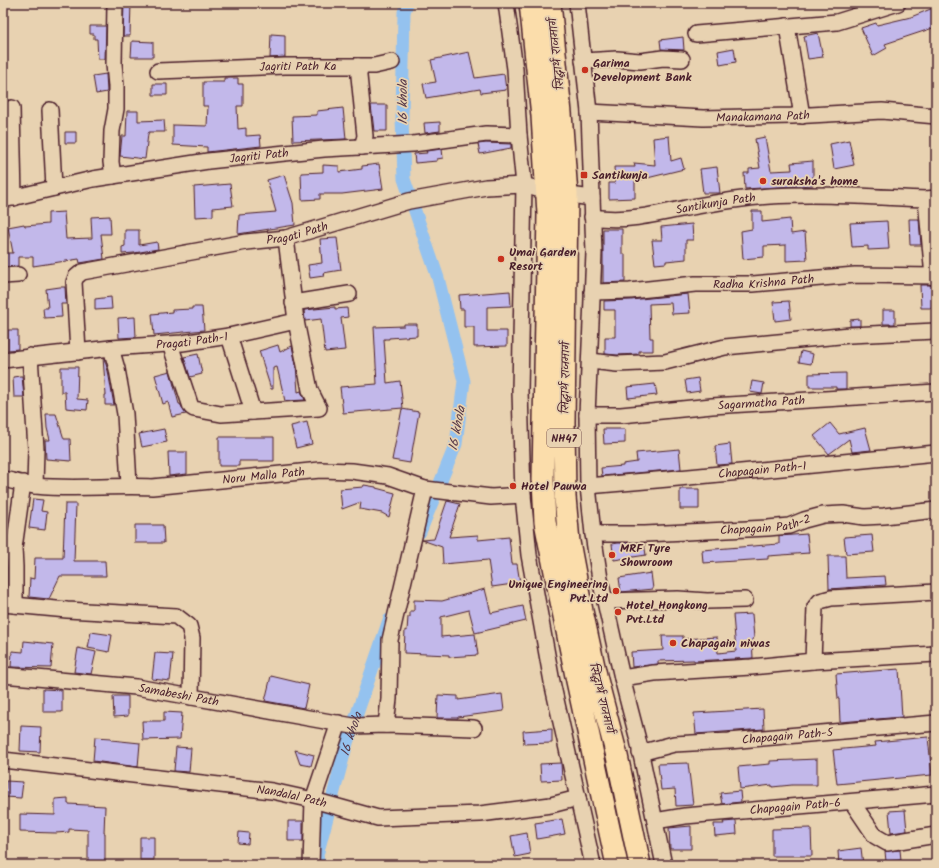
<svg xmlns="http://www.w3.org/2000/svg" width="939" height="868" viewBox="0 0 939 868" font-family="Kalam,'Playpen Sans Deva',sans-serif">
<style>
.lines{fill:none;stroke-linecap:round;stroke-linejoin:round}
.canal{stroke:#94c2ef;stroke-width:13}
.building{fill:#c2b8ea;stroke:#4a1f2b}
.minor-casing{stroke:#4a1f2b;stroke-width:18}
.highway-casing{stroke:#4a1f2b;stroke-width:24}
.minor{stroke:#e8d2b1;stroke-width:15}
.highway{stroke:#fbddab;stroke-width:21}
.poi-dot{fill:#c8321e;stroke:#e8d2b1;stroke-width:1.5}
.labels{text-anchor:middle;stroke-width:3.5;stroke-linejoin:round;paint-order:stroke}
.shield{fill:#e8d2b1;stroke:#795553;stroke-width:1}
.shield-label{font-size:11px;font-weight:bold;fill:#4a1f2b}
.street-label{font-size:12px;fill:#4a1f2b;stroke:#e8d2b1}
.poi-label{font-size:12px;font-weight:bold;fill:#4a1f2b;stroke:#e8d2b1;text-anchor:start}
.water-label{font-size:13px;font-style:italic;fill:#553748;stroke:#e8d2b1}
</style>
<rect width="100%" height="100%" fill="#e8d2b1"/>
<filter id="ink" filterUnits="userSpaceOnUse"><feTurbulence type="fractalNoise" baseFrequency=".025" numOctaves="2"/><feDisplacementMap in="SourceGraphic" scale="8" xChannelSelector="R" yChannelSelector="G"/><feConvolveMatrix kernelMatrix="1 2 1 2 8 2 1 2 1" color-interpolation-filters="sRGB"/></filter>
<g filter="url(#ink)">
<g class="lines">
<!-- canal -->
<g class="canal">
<path d="M407 3 404 12 402 118 404 179 438 278 464 381 456 444 420 532"/>
<path id="s1" d="M319 865 317 855 347 743 389 620"/>
</g>
</g>
<!-- building -->
<path class="building" d="M124 3H131L130 36H123Z
M933 8 936 15V27L885 44 887 48 873 56 861 28 876 23 877 25 911 17Z
M90 26H106L105 59H98L97 39H94V34H90Z
M818 33 823 57 808 59 804 36Z
M271 34 285 35V57L270 58Z
M683 37 684 50 661 49 660 40Z
M132 41 153 42V57H131Z
M734 48 736 62 720 65 718 51Z
M469 52 475 78 504 74 506 90 481 93 480 89 426 98 423 84 436 82 431 60Z
M106 74 107 92 96 94 93 76Z
M224 78H238V84H243V106H237L238 129 246 128V136L260 135 261 146 207 152V147L173 145V125L207 126 208 106H203V82H224Z
M153 84H167V95H153Z
M371 105H387V131H374Z
M343 108 346 139 293 141 292 116 317 115V111Z
M127 111H138V121L164 120 165 132H149L148 134 145 159 120 156 122 136H126Z
M440 122V131L425 133 424 123Z
M65 132H76V143H65Z
M669 136 671 161 681 158 684 169 635 181V198L609 199V183H615L614 167H635L634 163 655 165 653 138Z
M765 137 771 171 792 170 791 163 813 161V185L745 189 744 173H749V169L760 168 755 139Z
M849 140 854 165 834 169 830 144Z
M486 143 511 144V148L480 154 478 144Z
M442 149 443 158 437 159V161L415 163 414 154 427 153 426 151Z
M379 164 383 189 342 194H320V199L302 200 301 173 323 172V165L339 166V172L362 169V166Z
M717 167 720 193H703L700 169Z
M284 175 293 203 295 225 238 234 239 215 276 212 267 180Z
M230 184 233 206 213 208V216L195 217 194 187Z
M752 211H762V222L790 219 791 234 805 232 807 260 786 261V245L764 246V257L743 259 741 231 752 229Z
M64 212 66 239 92 238 91 217 110 216 111 234H101L104 259 80 263 79 259 33 266V257H18V266L3 267V253H13L8 227 24 224 25 226 48 224V213Z
M909 219H919L921 245H910Z
M887 221 889 249 868 250V246L852 247 850 223Z
M692 224 693 240H686V259L666 261V263L655 264 652 240H662L661 227Z
M603 229H622V254H625V282L603 283Z
M125 230H139V245L157 242 158 249 134 253 122 254V247L125 246Z
M337 238 341 270 323 273 324 276 310 278 308 265 322 263 320 239Z
M920 285H936V308H921Z
M60 287H65L66 304H61L62 317 44 318 43 308H48L46 289Z
M510 291 511 306 487 307V331H507V346L474 347V327H464V309H460L459 295Z
M688 294 690 313 672 314 671 303 649 304 650 338H653V351H639V354L617 355 605 354V337H615V310H604V301L631 300Z
M111 297 112 309 95 310V299Z
M789 301 791 319 775 321 773 302Z
M192 307H202L204 330 154 335 152 314 172 312V310L192 309Z
M335 307V309L347 308 348 317 341 318 345 350 325 352 321 319 305 321 304 310Z
M883 310H895V324H883Z
M135 317 136 337 119 338 118 318Z
M860 319V326H850V320Z
M404 324H417V336L389 338V339H384L387 383 400 381 403 408 343 413 340 387 377 384 374 327 404 326Z
M8 330H18V349L8 350Z
M278 345 280 352 292 346 296 365 298 392 301 391 305 400 285 401 277 367 273 368V389H271L259 351Z
M801 351 813 354 811 364 799 362Z
M198 354 202 374 190 377 184 357Z
M103 358H104L108 371 114 405H105V395H106Z
M61 367H78L77 399 88 400 87 410 66 408 65 392H61Z
M170 371 179 404H180L186 414 172 417 168 402 163 404 155 375Z
M846 373V389H836V387H809V374Z
M20 376H22L24 397H14L13 377Z
M698 378 700 391 687 393 685 380Z
M752 381 764 383 762 394 750 392Z
M655 384 657 395 628 398 627 387Z
M402 409 419 412 410 463 392 460Z
M46 414H56L64 439H70L71 461 46 459 45 440H50L47 428Z
M307 422 312 444 296 448 291 426Z
M830 423 839 434 865 428 871 450 852 452 849 439 829 454 814 436Z
M164 429 167 442 142 447 139 434Z
M603 429H625V443L604 444Z
M219 437H274V461H239V466H219Z
M730 444 732 464 717 465 715 446Z
M679 449 681 469 602 476 601 468 623 466V464L637 462 636 453Z
M168 452H187V474L169 476Z
M364 485 376 487V488L395 493 389 517 382 513 360 509 361 502 342 509 340 489 363 487Z
M680 489H699V509H680Z
M33 499 43 500 41 511 47 512 45 530 29 528Z
M447 501 460 504 449 537 478 535V540L509 537 512 564H517L520 583 492 587 488 560 443 564 442 547 422 540 434 539Z
M65 504H76L74 561H105L106 576H60L49 599 29 597 30 578 34 579 35 558H63Z
M135 525H163L164 543H135Z
M807 534 809 553 768 556V559L703 563 702 550 779 544V536Z
M872 535 874 552 846 554 844 537Z
M618 543H644L646 555 614 560 612 544Z
M828 556H845L846 578 885 576 886 585 829 589Z
M651 573 653 589 621 592 619 578Z
M485 589 491 613 523 606 526 621 475 633 469 610 441 617V637L475 634 478 655 449 657V655L404 653 405 630 407 631 408 617H410V611H414V600L442 601Z
M752 614 754 638 752 639 753 658 694 661V660L658 661V664L632 667 631 652 663 650 662 636H683V639L717 637 718 653 736 651 733 615Z
M91 632 112 635 109 652 88 648Z
M24 641 53 644 51 668 11 667 12 651 23 652Z
M78 648 96 652 91 674 74 672Z
M155 653 173 654 170 681 152 679Z
M899 669 902 717 840 722 839 699H838L836 674Z
M271 676 309 685 304 708 265 701Z
M43 689 62 690V712H43Z
M502 694 504 711 458 717V718H437L438 695 458 696V700Z
M113 696H128V716L114 717Z
M763 709 764 729 696 734 694 713Z
M164 712 182 713 180 739 143 740 142 721H164Z
M21 726 41 727 40 752 20 751Z
M552 729V743L524 744 523 731Z
M95 737 111 738V740L140 743 138 767 93 761Z
M928 737 932 775 837 784 833 750 876 746 875 742Z
M176 747 191 748 189 772 174 771Z
M295 750 314 755 311 766 300 764Z
M817 759V785H792L772 787V785L740 789 738 767 770 764V761Z
M561 763 562 780 541 781 540 764Z
M688 763 693 805 676 806 675 789 661 790 658 764Z
M6 781 23 782 21 798 5 797Z
M740 791 741 802 722 804 720 793Z
M68 798V804L105 806 104 833H105V862H88V830L69 829V832L56 833 20 832V814L55 815V799Z
M905 810 907 831 891 833 889 811Z
M562 819 565 834 537 839 535 823Z
M288 821H303V841H288Z
M736 821 737 834 715 836 714 824H724L723 822Z
M691 826V849H670L669 828Z
M811 828 812 856H772V829Z
M239 832 249 833 248 844 238 843Z
M527 833 530 854 515 857 511 836Z
M140 837H154V860H140Z
M861 848 863 865H839L838 851Z
M900 850 901 860 886 862 885 851Z"/>
<g class="lines">
<defs>
<g id="minor">
<path d="M506 3 515 69 519 135 524 185 520 391 523 495 529 555 552 682 593 865"/>
<path d="M577 3 589 112 594 253 587 415 588 486 593 534 600 579 622 678 638 740 664 865"/>
<path d="M787 26 802 116"/>
<path d="M696 34 837 22 898 3"/>
<path d="M583 61 617 59 640 61 663 58 682 59"/>
<path d="M358 66H374L392 62"/>
<path id="s2" d="M158 71 285 66H358L365 136 362 147"/>
<path d="M12 108 14 198"/>
<path d="M50 110 54 188"/>
<path id="s3" d="M589 112 703 118 792 116 882 111 936 116"/>
<path d="M113 176 111 162 112 131 116 109V86L114 64 115 3"/>
<path d="M926 199 933 277"/>
<path id="s4" d="M3 200 93 179 208 161 324 149 413 144 486 134 519 135"/>
<path id="s5" d="M592 217C624 222 654 215 686 208 714 203 742 198 770 196 822 193 874 197 926 199L936 198"/>
<path d="M3 276 18 275"/>
<path id="s6" d="M592 292 630 291 695 284H753L855 275 936 276"/>
<path d="M293 303 349 294"/>
<path d="M229 336 253 412"/>
<path d="M170 344 191 407 194 409 221 414 319 408 310 390 296 321"/>
<path d="M111 348 117 369 125 414 129 485"/>
<path id="s7" d="M78 352 74 282 76 277 82 272 246 242 286 238 409 201 486 187 524 185 547 192 592 198"/>
<path d="M30 356 36 449 35 486"/>
<path id="s8" d="M3 360 111 348 182 343 229 336 296 321 286 238"/>
<path d="M590 361 617 364 665 362 725 347 850 335 936 331"/>
<path id="s9" d="M587 415H621L712 406 936 392"/>
<path id="s10" d="M3 479C14 481 25 485 36 486 75 490 113 485 152 487L320 470 352 471 388 476 425 489 491 497 523 495"/>
<path id="s11" d="M588 486 668 479 936 453"/>
<path id="s12" d="M593 534H645L768 528 789 526 804 520 823 515 843 514 864 517 884 516 936 510"/>
<path d="M605 601 678 599 707 601 745 600"/>
<path d="M3 604 67 610 176 616 189 626 192 638 191 697"/>
<path d="M15 605V567L14 548 23 483"/>
<path d="M813 661 936 654"/>
<path id="s13" d="M3 675 136 687 353 726 386 725 474 728"/>
<path d="M622 678 654 673 751 667 813 661 815 607 820 601 831 598 936 592"/>
<path d="M386 725 389 699 390 640 425 489"/>
<path id="s14" d="M640 753 674 744 729 741 936 723"/>
<path id="s15" d="M3 760 272 791 313 800 378 818 480 814 551 805 578 798"/>
<path d="M852 802 875 836 887 843 936 835"/>
<path id="s16" d="M655 821 685 816 936 794"/>
<path d="M311 865 313 800 339 723"/>
</g>
<path id="highway" d="M530 3 542 116 548 214 544 422 543 480 545 522 577 681 617 865
M550 3 561 113 567 195 564 422 565 497 569 542 582 611 597 680 617 756 640 865"/>
</defs>
<!-- minor casing -->
<use href="#minor" class="minor-casing"/>
<!-- highway casing -->
<use href="#highway" class="highway-casing"/>
<!-- minor -->
<use href="#minor" class="minor"/>
<!-- highway -->
<use href="#highway" class="highway"/>
</g>
</g>
<!-- markers -->
<g class="poi-dot">
<circle cx="585" cy="70" r="4"/>
<rect x="580" y="171" width="8" height="8" rx="2"/>
<circle cx="763" cy="181" r="4"/>
<circle cx="501" cy="259" r="4"/>
<circle cx="513" cy="486" r="4"/>
<circle cx="612" cy="555" r="4"/>
<circle cx="616" cy="591" r="4"/>
<circle cx="618" cy="612" r="4"/>
<circle cx="673" cy="643" r="4"/>
</g>
<g class="labels">
<!-- shield labels -->
<rect class="shield" x="547" y="429" width="34" height="18" rx="3"/>
<g class="shield-label">
<text x="564" y="442">NH47</text>
</g>
<!-- street labels -->
<g class="street-label">
<text transform="translate(556 54) rotate(-96)" y="4">सिद्धार्थ राजमार्ग</text>
<text dy="4" stroke="none"><textPath href="#s2" startOffset="140">Jagriti Path Ka</textPath></text>
<text dy="4" stroke="none"><textPath href="#s3" startOffset="174">Manakamana Path</textPath></text>
<text dy="4" stroke="none"><textPath href="#s4" startOffset="260">Jagriti Path</textPath></text>
<text dy="4" stroke="none"><textPath href="#s5" startOffset="125">Santikunja Path</textPath></text>
<text dy="4" stroke="none"><textPath href="#s7" startOffset="302">Pragati Path</textPath></text>
<text dy="4" stroke="none"><textPath href="#s6" startOffset="172">Radha Krishna Path</textPath></text>
<text dy="4" stroke="none"><textPath href="#s8" startOffset="190">Pragati Path-1</textPath></text>
<text transform="translate(565 378) rotate(-89)" y="4">सिद्धार्थ राजमार्ग</text>
<text dy="4" stroke="none"><textPath href="#s9" startOffset="175">Sagarmatha Path</textPath></text>
<text dy="4" stroke="none"><textPath href="#s11" startOffset="175">Chapagain Path-1</textPath></text>
<text dy="4" stroke="none"><textPath href="#s10" startOffset="262">Noru Malla Path</textPath></text>
<text dy="4" stroke="none"><textPath href="#s12" startOffset="173">Chapagain Path-2</textPath></text>
<text dy="4" stroke="none"><textPath href="#s13" startOffset="177">Samabeshi Path</textPath></text>
<text transform="translate(602 698) rotate(76)" y="4">सिद्धार्थ राजमार्ग</text>
<text dy="4" stroke="none"><textPath href="#s14" startOffset="149">Chapagain Path-5</textPath></text>
<text dy="4" stroke="none"><textPath href="#s15" startOffset="291">Nandalal Path</textPath></text>
<text dy="4" stroke="none"><textPath href="#s16" startOffset="141">Chapagain Path-6</textPath></text>
</g>
<!-- poi labels -->
<g class="poi-label">
<text x="593" y="67">Garima<tspan x="593" dy="14">Development Bank</tspan></text>
<text x="592" y="179">Santikunja</text>
<text x="771" y="185">suraksha's home</text>
<text x="509" y="256">Umai Garden<tspan x="509" dy="14">Resort</tspan></text>
<text x="521" y="490">Hotel Pauwa</text>
<text x="620" y="552">MRF Tyre<tspan x="620" dy="14">Showroom</tspan></text>
<text x="608" y="588" text-anchor="end">Unique Engineering<tspan x="608" dy="14">Pvt.Ltd</tspan></text>
<text x="626" y="609">Hotel Hongkong<tspan x="626" dy="14">Pvt.Ltd</tspan></text>
<text x="681" y="647">Chapagain niwas</text>
</g>
<!-- water labels -->
<g class="water-label">
<text transform="translate(402 102) rotate(-90)" y="5">16 khola</text>
<text transform="translate(456 428) rotate(-79)" y="5">16 khola</text>
<text dy="5" stroke="none"><textPath href="#s1" startOffset="136">16 khola</textPath></text>
</g>
</g>
<!-- margin -->
<rect width="939" height="868" fill="none" stroke="#e8d2b1" stroke-width="16"/>
<rect x="8" y="8" width="923" height="852" fill="none" stroke="#4a1f2b" stroke-width="1.5" filter="url(#ink)"/>
</svg>
